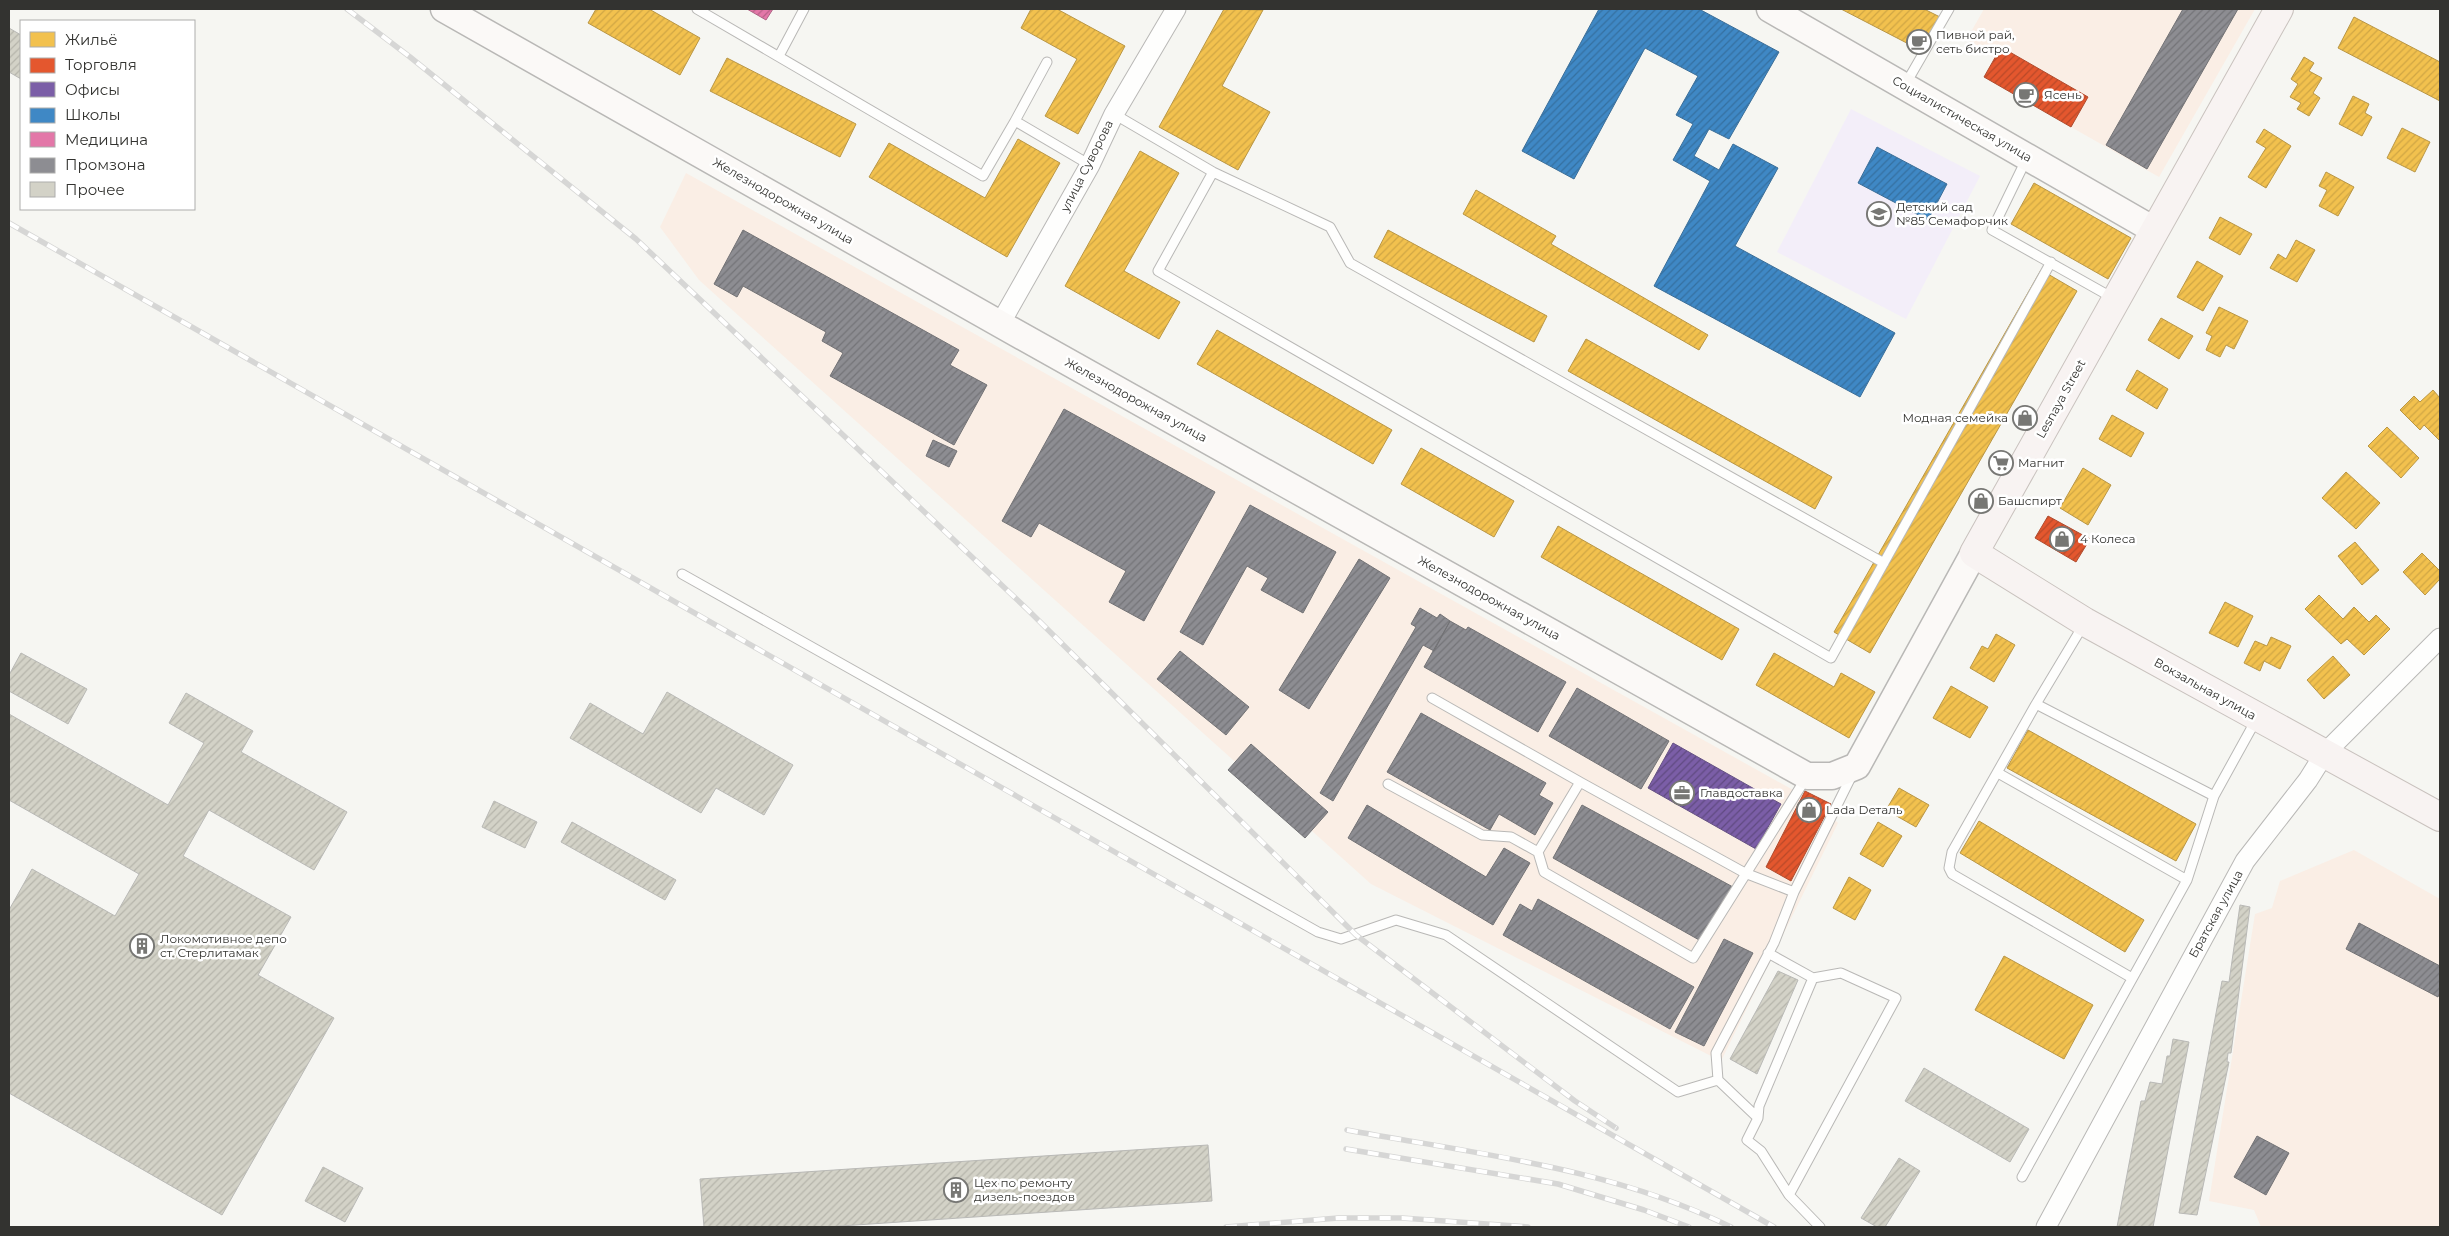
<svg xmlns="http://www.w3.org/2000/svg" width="2449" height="1236" viewBox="0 0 2449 1236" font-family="Montserrat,sans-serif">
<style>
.industrial{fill:#faeee5}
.education{fill:#f3eef9}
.homes{fill:url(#homes-hatch);stroke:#b99645}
.shops{fill:url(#shops-hatch);stroke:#af4c2f}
.offices{fill:url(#offices-hatch);stroke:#655183}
.schools{fill:url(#schools-hatch);stroke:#3b6e98}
.health{fill:url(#health-hatch);stroke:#ae6384}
.industry{fill:url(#industry-hatch);stroke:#727275}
.building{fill:url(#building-hatch);stroke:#b9b9b6}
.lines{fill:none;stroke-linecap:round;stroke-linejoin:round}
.lane-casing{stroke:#b9b8b6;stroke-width:11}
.street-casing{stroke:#b9b8b6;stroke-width:21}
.secondary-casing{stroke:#b9b8b6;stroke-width:29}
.primary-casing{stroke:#c9c2be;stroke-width:30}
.lane{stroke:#fefefd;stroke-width:9}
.street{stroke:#fefefd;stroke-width:19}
.secondary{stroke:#fbf9f7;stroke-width:26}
.primary{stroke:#f8f3f2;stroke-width:28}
.rail-casing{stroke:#d6d6d5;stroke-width:5.5}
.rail{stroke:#fff;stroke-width:4;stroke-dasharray:11;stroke-linecap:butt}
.labels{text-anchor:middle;stroke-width:5;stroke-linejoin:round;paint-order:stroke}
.poi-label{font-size:12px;fill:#333330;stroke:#fff;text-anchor:start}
.street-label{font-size:12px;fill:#333330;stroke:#fff}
</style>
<defs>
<pattern id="homes-hatch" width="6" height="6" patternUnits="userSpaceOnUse" patternTransform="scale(1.25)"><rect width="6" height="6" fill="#f2c14e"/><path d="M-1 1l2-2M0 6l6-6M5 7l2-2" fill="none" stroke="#d0a644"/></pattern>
<pattern id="shops-hatch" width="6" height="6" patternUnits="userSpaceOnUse" patternTransform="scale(1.25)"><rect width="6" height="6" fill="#e4572e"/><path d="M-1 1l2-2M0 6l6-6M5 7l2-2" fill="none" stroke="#b94928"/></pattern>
<pattern id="offices-hatch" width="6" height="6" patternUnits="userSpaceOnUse" patternTransform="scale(1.25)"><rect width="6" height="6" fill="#7b5ea7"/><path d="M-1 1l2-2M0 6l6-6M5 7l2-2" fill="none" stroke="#604a81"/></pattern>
<pattern id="schools-hatch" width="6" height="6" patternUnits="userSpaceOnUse" patternTransform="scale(1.25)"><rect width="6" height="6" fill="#3f88c5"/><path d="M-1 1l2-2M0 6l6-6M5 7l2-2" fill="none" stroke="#3570a0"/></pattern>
<pattern id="health-hatch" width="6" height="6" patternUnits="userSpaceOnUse" patternTransform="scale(1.25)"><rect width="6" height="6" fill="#e377a8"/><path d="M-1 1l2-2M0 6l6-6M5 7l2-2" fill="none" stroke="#b96289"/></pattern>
<pattern id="industry-hatch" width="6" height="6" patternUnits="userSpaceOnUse" patternTransform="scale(1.25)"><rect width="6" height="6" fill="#8d8d92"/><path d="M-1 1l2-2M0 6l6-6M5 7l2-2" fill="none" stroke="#747478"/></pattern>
<pattern id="building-hatch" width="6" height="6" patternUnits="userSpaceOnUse" patternTransform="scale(1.25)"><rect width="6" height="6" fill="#d3d2c7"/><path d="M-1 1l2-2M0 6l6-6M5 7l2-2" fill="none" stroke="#b6b5ab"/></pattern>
</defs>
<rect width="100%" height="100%" fill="#f6f6f2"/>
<!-- industrial -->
<path class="industrial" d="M1984 9H2255L2159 177 2071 127 2088 97 1995 59 1967 39Z
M686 173 1820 805 1838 823 1721 1061 1371 884 699 280 660 227Z
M2354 850 2440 899V1227H2261L2254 1210 2209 1201 2255 914 2272 908 2280 881Z"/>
<!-- education -->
<path class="education" d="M1851 109 1980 176 1906 319 1777 252Z"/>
<!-- homes -->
<path class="homes" d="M596 9H649L700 38 680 75 588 23Z
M1031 9H1057L1125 46 1078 134 1045 116 1077 59 1021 28Z
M1224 9 1263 10 1222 86 1270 112 1238 170 1159 127Z
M1841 9H1924L1946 20 1928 54Z
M2354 17 2440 62V101L2338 48Z
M2304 57 2314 63 2309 71 2322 78 2313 93 2320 98 2309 116 2297 109 2301 103 2290 97 2298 84 2291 79Z
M727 58 856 124 840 157 710 91Z
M2353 96 2369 104 2365 113 2372 117 2362 136 2339 124Z
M2402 128 2430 142 2415 172 2387 158Z
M2264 129 2291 146 2266 188 2248 177 2266 148 2256 142Z
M1018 139 1060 163 1007 257 869 177 889 143 985 198Z
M1140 151 1179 173 1124 271 1180 302 1159 339 1065 286Z
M2326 172 2354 187 2338 216 2319 206 2327 190 2319 186Z
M2034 183 2131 238 2108 279 2011 224Z
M1476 190 1556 236 1551 244 1708 335 1699 350 1463 214Z
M2220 217 2252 234 2240 255 2209 238Z
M1388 230 1547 316 1534 342 1374 257Z
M2296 240 2315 250 2297 282 2270 268 2278 254 2286 259Z
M2197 261 2223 276 2203 311 2177 297Z
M2041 270 2077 291 1870 653 1834 632Z
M2219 307 2248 321 2234 349 2226 345 2220 357 2206 350 2212 336 2206 333Z
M2161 318 2193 336 2179 359 2148 340Z
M1217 330 1392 430 1373 464 1197 364Z
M1586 339 1832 477 1815 509 1568 371Z
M2137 370 2168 389 2157 409 2126 390Z
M2433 390 2440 398V441L2424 425 2420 430 2400 410 2414 396 2420 402Z
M2112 415 2144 433 2131 457 2099 439Z
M2387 427 2419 458 2401 478 2368 446Z
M1421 448 1514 501 1494 537 1401 484Z
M2083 468 2111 485 2088 525 2060 508Z
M2346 472 2380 503 2356 529 2322 498Z
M1558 526 1739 629 1722 660 1541 557Z
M2355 542 2379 570 2362 585 2338 556Z
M2422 553 2440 571V579L2425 595 2403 572Z
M2319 595 2343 619 2354 607 2369 622 2376 615 2390 629 2364 655 2347 639 2341 644 2305 609Z
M2225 602 2253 616 2238 647 2209 633Z
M1996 634 2015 645 1994 682 1970 668 1982 646 1988 649Z
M2271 637 2291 646 2280 669 2264 661 2260 671 2244 663 2255 641 2267 646Z
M1774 653 1834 687 1841 673 1875 692 1849 738 1756 685Z
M2333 656 2350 675 2324 699 2307 680Z
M1951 686 1988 707 1970 738 1933 718Z
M2028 730 2196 824 2176 861 2007 768Z
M1899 788 1929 805 1916 827 1886 810Z
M1979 821 2144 920 2125 952 1960 853Z
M1878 822 1902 836 1883 867 1860 854Z
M1849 877 1871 890 1855 920 1833 908Z
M2004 956 2093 1005 2064 1059 1975 1010Z"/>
<!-- shops -->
<path class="shops" d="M2001 47 2088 97 2071 127 1984 77Z
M2048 516 2090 539 2076 562 2035 538Z
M1805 791 1831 804 1791 881 1766 867Z"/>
<!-- offices -->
<path class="offices" d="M1673 743 1781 804 1756 849 1648 788Z"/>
<!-- schools -->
<path class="schools" d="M1599 9H1699L1779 52 1729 139 1709 129 1694 156 1719 170 1733 144 1778 168 1735 246 1895 333 1860 397 1654 286 1710 181 1673 160 1693 124 1676 115 1698 76 1645 48 1574 179 1522 151Z
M1877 147 1947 184 1928 220 1858 183Z"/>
<!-- health -->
<path class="health" d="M747 9H773L766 20Z"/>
<!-- industry -->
<path class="industry" d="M2183 9H2238L2147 169 2106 145Z
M743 230 959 350 950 365 987 385 954 445 830 376 843 353 822 341 826 332 743 286 737 297 714 284Z
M1064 409 1215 492 1144 621 1109 602 1126 571 1039 523 1031 537 1002 521Z
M933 440 957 451 949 467 926 456Z
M1250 505 1336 552 1303 613 1261 590 1268 578 1247 566 1203 645 1180 632Z
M1359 559 1390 578 1309 709 1279 690Z
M1420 608 1437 618 1440 614 1450 621 1434 651 1423 645 1333 801 1320 793 1416 627 1411 624Z
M1450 621 1466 630 1468 627 1566 682 1538 732 1424 667Z
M1180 651 1249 707 1226 735 1157 679Z
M1577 688 1669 741 1641 789 1549 736Z
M1421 713 1546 783 1539 795 1553 803 1535 835 1499 814 1490 830 1387 772Z
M1251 744 1328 812 1305 838 1228 770Z
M1367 805 1486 877 1504 848 1530 863 1493 925 1348 838Z
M1582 805 1733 887 1701 941 1553 858Z
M1538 899 1694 987 1670 1029 1503 935 1520 904 1532 911Z
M2359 923 2440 966V992L2438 997 2346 949Z
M1724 939 1753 953 1704 1046 1675 1032Z
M2257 1136 2289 1153 2266 1195 2234 1177Z"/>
<!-- building -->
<path class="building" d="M9 28 21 35V79L9 72Z
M21 653 87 689 68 724 9 691V675Z
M667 692 793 765 764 815 716 788 701 813 570 738 590 703 643 734Z
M186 693 253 731 241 752 347 812 314 870 209 810 183 856 291 917 258 975 334 1018 222 1215 9 1093V910L32 869 115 916 139 874 9 800V714L168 805 204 743 169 723Z
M494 801 537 822 525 848 482 827Z
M572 822 676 880 665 900 561 842Z
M2240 905 2250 907 2231 1053H2228L2227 1062H2229L2197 1215 2179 1213 2222 981 2229 982Z
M1778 971 1798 980 1757 1074 1730 1059Z
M2173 1039 2189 1042 2153 1227H2117L2141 1101H2145L2150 1082 2162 1084 2167 1056H2170Z
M1924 1068 2029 1129 2010 1162 1905 1101Z
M1208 1145 1212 1201 826 1227H704L700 1179Z
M1899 1158 1920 1171 1885 1227H1877L1861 1218Z
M323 1167 363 1188 345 1222 305 1201Z"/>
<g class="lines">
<defs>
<path id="lane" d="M697 9 983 176 1015 121
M779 56 804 9
M1047 62 1015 121 1090 165
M1905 85 1949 9
M1114 114 1213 172 1158 271 1831 658 2051 262
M2026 160 1992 230 2113 298
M1213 172 1330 227 1350 263 1884 563
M682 574 1318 932 1341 939 1396 920 1446 935 1678 1092 1718 1080 1716 1053 1774 943 1794 892 1853 773
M2084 624 2036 704 1952 852 1949 868 1952 874 2132 978
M1432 698 1580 782 1538 852
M2036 704 2214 796
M1998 773 2187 880
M1580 782 1745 873 1794 892
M1388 784 1482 835 1511 837 1538 852 1544 872 1693 958 1806 778
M1768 953 1813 978 1841 973 1896 998 1789 1195 1820 1227
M1718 1080 1758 1118
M2022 1177 2187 880 2214 796 2256 720
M1789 1195 1761 1151 1747 1140 1758 1118 1759 1106 1813 978"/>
<path id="street" d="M1000 324 1090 165 1114 114 1176 9
M2046 1227 2245 861 2308 780 2325 753 2440 638"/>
<path id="secondary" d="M444 9 1000 324 1807 776H1832L1857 766 1974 553
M1770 9 2154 230"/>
<path id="primary" d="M2279 9 1974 553 2085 622 2440 817"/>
</defs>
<!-- lane casing -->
<use href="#lane" class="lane-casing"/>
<!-- street casing -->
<use href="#street" class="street-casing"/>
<!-- secondary casing -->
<use href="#secondary" class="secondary-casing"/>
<!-- primary casing -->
<use href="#primary" class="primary-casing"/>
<!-- lane -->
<use href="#lane" class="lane"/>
<!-- street -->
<use href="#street" class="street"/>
<!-- secondary -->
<use href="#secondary" class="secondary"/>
<!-- primary -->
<use href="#primary" class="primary"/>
<defs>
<path id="rail" d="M347 9 410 57 636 239 1028 610 1356 935 1575 1101 1616 1128
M9 223 1774 1227
M1347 1130C1477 1154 1612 1168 1731 1227
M1346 1149 1558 1184 1644 1210 1689 1227
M1226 1227 1338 1218H1402L1528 1227"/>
</defs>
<!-- rail casing -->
<use href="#rail" class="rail-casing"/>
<!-- rail -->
<use href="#rail" class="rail"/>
</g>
<!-- icons -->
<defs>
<symbol id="cafe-ring" viewBox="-11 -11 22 22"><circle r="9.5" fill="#fff" stroke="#777774" stroke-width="1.5"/><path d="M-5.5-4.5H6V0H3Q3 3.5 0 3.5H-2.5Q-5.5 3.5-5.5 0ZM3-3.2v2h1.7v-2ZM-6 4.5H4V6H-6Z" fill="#777774"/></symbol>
<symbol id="school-ring" viewBox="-11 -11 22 22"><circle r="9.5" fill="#fff" stroke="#777774" stroke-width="1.5"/><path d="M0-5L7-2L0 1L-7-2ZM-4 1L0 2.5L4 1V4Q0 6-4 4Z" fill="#777774"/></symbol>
<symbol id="shop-ring" viewBox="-11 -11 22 22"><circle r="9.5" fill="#fff" stroke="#777774" stroke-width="1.5"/><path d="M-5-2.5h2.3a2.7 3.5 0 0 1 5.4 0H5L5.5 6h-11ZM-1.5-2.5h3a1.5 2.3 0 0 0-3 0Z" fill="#777774"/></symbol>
<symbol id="supermarket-ring" viewBox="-11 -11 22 22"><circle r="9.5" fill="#fff" stroke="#777774" stroke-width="1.5"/><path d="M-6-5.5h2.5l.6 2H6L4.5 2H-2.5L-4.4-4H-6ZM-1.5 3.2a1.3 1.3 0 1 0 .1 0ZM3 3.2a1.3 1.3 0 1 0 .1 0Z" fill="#777774"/></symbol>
<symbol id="office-ring" viewBox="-11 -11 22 22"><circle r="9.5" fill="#fff" stroke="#777774" stroke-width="1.5"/><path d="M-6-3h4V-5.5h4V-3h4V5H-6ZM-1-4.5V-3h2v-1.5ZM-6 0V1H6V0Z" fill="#777774"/></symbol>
<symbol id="building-ring" viewBox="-11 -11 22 22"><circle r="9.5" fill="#fff" stroke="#777774" stroke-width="1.5"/><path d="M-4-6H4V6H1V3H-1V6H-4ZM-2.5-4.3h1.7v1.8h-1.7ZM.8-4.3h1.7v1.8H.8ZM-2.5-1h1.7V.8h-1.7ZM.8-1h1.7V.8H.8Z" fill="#777774"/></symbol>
</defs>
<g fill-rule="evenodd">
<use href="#cafe-ring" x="1905" y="28" width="28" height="28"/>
<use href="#cafe-ring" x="2012" y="81" width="28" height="28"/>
<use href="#school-ring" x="1865" y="200" width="28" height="28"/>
<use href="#shop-ring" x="2011" y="404" width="28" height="28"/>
<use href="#supermarket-ring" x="1987" y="449" width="28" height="28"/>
<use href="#shop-ring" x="1967" y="487" width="28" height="28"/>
<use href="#shop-ring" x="2048" y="525" width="28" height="28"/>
<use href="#office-ring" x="1668" y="779" width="28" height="28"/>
<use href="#shop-ring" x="1795" y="796" width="28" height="28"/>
<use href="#building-ring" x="128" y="932" width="28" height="28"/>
<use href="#building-ring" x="942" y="1176" width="28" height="28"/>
</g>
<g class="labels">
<!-- poi labels -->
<g class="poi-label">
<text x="1936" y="39">Пивной рай,<tspan x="1936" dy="14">сеть бистро</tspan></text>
<text x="2044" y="99">Ясень</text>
<text x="1896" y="211">Детский сад<tspan x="1896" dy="14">№85 Семафорчик</tspan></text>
<text x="2008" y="422" text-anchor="end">Модная семейка</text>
<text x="2018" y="467">Магнит</text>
<text x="1998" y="505">Башспирт</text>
<text x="2080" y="543">4 Колеса</text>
<text x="1700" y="797">Главдоставка</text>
<text x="1826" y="814">Lada Dеталь</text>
<text x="160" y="943">Локомотивное депо<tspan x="160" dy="14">ст. Стерлитамак</tspan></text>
<text x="974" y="1187">Цех по ремонту<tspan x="974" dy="14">дизель-поездов</tspan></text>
</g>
<!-- street labels -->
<g class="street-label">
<text transform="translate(1962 119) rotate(30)" y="4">Социалистическая улица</text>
<text transform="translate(1087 166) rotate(-63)" y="4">улица Суворова</text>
<text transform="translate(783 201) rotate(30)" y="4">Железнодорожная улица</text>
<text transform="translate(2061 399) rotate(-61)" y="4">Lesnaya Street</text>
<text transform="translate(1136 400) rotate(29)" y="4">Железнодорожная улица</text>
<text transform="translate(1489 598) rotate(29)" y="4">Железнодорожная улица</text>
<text transform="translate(2205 689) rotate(29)" y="4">Вокзальная улица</text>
<text transform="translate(2216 914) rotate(-61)" y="4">Братская улица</text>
</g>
</g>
<!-- border -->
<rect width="2449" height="1236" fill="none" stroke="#333330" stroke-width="20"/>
<!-- legend -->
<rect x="20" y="20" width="175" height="190" fill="#ffffff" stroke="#adadac"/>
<rect x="30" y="32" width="25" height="15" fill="#f2c14e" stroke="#adadac"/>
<text x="65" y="45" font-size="15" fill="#333330">Жильё</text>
<rect x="30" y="58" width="25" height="15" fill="#e4572e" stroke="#adadac"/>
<text x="65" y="70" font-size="15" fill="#333330">Торговля</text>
<rect x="30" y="82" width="25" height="15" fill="#7b5ea7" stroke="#adadac"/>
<text x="65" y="95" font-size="15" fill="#333330">Офисы</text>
<rect x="30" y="108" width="25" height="15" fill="#3f88c5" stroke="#adadac"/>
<text x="65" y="120" font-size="15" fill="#333330">Школы</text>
<rect x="30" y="132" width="25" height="15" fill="#e377a8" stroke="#adadac"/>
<text x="65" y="145" font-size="15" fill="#333330">Медицина</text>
<rect x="30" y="158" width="25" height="15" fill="#8d8d92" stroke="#adadac"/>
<text x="65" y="170" font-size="15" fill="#333330">Промзона</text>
<rect x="30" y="182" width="25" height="15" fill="#d3d2c7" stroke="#adadac"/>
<text x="65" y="195" font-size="15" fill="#333330">Прочее</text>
</svg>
